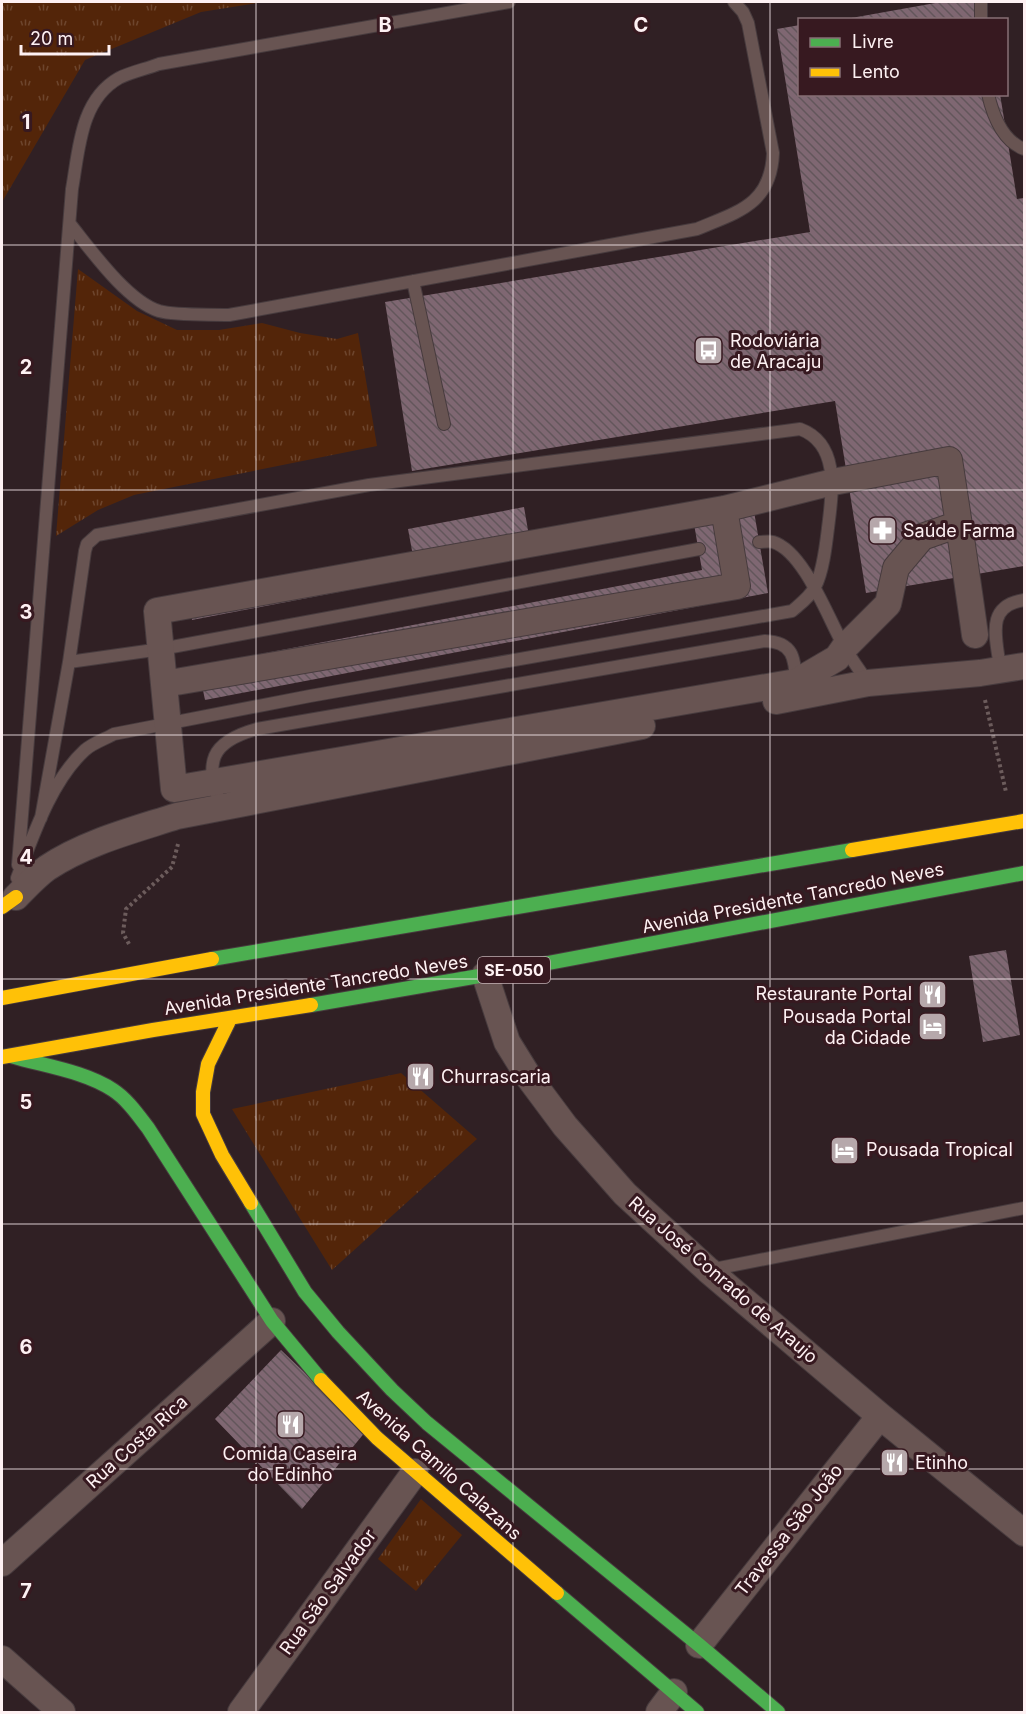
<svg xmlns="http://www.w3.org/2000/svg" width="1026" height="1714" viewBox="0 0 1026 1714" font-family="Inter,sans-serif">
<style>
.grass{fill:url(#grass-tufts)}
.building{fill:url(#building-back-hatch)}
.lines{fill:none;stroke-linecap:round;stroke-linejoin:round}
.lane-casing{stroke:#473b3e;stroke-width:14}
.street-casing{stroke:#473b3e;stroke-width:28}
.fast-casing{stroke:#473b3e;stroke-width:16}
.slow-casing{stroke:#473b3e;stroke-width:16}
.path{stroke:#6c5c5c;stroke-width:4;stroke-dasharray:3 3;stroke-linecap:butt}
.lane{stroke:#685452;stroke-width:12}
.street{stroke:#685452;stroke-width:26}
.fast{stroke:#4caf50;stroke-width:14}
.slow{stroke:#ffc107;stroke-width:14}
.grid{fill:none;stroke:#fef1f3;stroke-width:1.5;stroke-opacity:0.55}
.labels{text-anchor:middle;stroke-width:6;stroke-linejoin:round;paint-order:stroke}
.shield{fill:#371920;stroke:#c2b0b4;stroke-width:1.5}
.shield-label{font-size:16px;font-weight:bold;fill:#fef1f3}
.poi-label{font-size:18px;fill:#fef1f3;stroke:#371920;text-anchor:start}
.street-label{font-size:18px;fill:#fef1f3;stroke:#371920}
.grid-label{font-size:20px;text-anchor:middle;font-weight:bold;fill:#fef1f3;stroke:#371920;stroke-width:6;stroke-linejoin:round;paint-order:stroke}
</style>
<defs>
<pattern id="grass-tufts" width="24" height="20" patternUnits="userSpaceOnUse" patternTransform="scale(1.5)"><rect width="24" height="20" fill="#532509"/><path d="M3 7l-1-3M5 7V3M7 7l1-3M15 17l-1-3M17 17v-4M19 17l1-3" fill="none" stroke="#6d452d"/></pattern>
<pattern id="building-back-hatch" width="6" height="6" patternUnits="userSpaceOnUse" patternTransform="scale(1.5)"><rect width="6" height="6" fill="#7f6772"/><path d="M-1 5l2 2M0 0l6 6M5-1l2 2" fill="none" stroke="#63565b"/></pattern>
</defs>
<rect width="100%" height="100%" fill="#302024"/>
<!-- grass -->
<path class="grass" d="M2 2H264L201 12 85 60 2 202Z
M78 269 137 311 177 330H219L262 323 300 333 337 339 358 333 377 446 134 495 98 510 56 536Z
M401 1073 477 1139 332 1270 232 1109Z
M421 1499 462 1535 416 1591 378 1559Z"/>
<!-- building -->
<path class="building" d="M941 2H986L988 20H840Z
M800 25V94H1000L1017 199 1024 198V566L866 593 835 401 412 471 385 302 810 232 777 29Z
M751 494 768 593 205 700 198 666 702 570 694 524 192 620 188 599 413 556 408 529 524 507 529 536Z
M1006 950 1020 1035 983 1042 969 956Z
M281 1350 366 1431 302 1509 215 1419Z"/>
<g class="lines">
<defs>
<path id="lane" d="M981 20V2
M988 94C993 116 1003 141 1024 149
M70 224C91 250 127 301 159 311 177 316 210 314 229 315L697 229C737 212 771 205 773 153L748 23 743 12 734 2
M413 281 444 424
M759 542C763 542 769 541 773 542 805 552 829 621 845 648 852 660 861 672 868 683
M69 662 161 649 699 549
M1000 669C997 639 984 606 1024 600
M221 806C204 762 210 742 257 729L765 641C793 642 795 658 796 682
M18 865 72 189C79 150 80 100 119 78 131 72 146 69 159 64L509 2
M17 878C33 836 51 781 85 750 93 743 105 739 114 734L310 696 792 611C800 604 810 597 815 587 823 572 826 545 828 528 832 495 841 444 800 429L369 485 97 535 87 544 85 551 69 662 41 818
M709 1270 1024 1208"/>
<path id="street" d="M959 524 922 537 896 568 888 604 844 648 837 658 796 682 174 789 157 611 724 509 833 482 949 460C958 518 967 577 975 635
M164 684 737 586 724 509
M776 701 868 683 980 673 1024 666
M16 897C26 887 36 876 47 868 86 842 134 830 177 816L642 726
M485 975 507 1042 530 1079 565 1126 625 1194 708 1270 880 1416 1024 1533
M2 1563 272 1321
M699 1645 880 1416
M2 1659 62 1712
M241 1712 415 1472
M659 1712 674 1692"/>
<path id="fast" d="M212 959 852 850
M311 1005 485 975 1024 873
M11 1056C44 1066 84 1071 113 1090 127 1099 138 1115 148 1128L272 1321 321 1380
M251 1203 305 1292 338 1332 392 1390 427 1423 699 1645 778 1712
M557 1593 697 1712"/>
<path id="slow" d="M852 850 1024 821
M2 907 16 897
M2 998 212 959
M230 1019 208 1064 203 1092V1114L222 1155 251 1203
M2 1057 153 1030 311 1005
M321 1380 377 1438 557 1593"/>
</defs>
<!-- lane casing -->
<use href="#lane" class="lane-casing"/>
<!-- street casing -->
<use href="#street" class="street-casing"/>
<!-- fast casing -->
<use href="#fast" class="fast-casing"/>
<!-- slow casing -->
<use href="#slow" class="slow-casing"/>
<!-- path -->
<path class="path" d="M985 700 1006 792
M129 944 123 933 126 909 172 867 178 844"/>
<!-- lane -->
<use href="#lane" class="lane"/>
<!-- street -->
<use href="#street" class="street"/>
<!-- fast -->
<use href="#fast" class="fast"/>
<!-- slow -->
<use href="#slow" class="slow"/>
</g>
<!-- grid -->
<path class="grid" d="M256 2V1712M513 2V1712M770 2V1712M2 245H1024M2 490H1024M2 735H1024M2 979H1024M2 1224H1024M2 1469H1024"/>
<!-- icons -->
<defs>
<symbol id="bus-square" viewBox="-11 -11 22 22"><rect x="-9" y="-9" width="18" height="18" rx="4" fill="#b6a8ab" stroke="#371920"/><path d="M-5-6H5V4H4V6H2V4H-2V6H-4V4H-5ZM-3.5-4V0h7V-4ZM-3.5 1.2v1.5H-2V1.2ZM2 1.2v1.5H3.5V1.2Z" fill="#fff"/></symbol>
<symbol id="pharmacy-square" viewBox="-11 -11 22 22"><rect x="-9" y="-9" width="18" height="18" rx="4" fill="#b6a8ab" stroke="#371920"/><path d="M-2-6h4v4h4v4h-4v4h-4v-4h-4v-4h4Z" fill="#fff"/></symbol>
<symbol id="restaurant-square" viewBox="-11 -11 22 22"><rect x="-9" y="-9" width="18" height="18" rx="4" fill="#b6a8ab" stroke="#371920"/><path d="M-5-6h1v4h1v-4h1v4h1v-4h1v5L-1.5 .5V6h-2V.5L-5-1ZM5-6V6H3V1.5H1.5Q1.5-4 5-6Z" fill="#fff"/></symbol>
<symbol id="hotel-square" viewBox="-11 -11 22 22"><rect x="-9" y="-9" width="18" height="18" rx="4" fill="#b6a8ab" stroke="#371920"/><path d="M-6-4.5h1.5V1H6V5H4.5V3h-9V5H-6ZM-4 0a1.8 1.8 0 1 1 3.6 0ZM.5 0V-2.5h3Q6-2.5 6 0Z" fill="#fff"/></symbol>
</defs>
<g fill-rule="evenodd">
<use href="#bus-square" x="692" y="334" width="33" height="33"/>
<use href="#pharmacy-square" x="866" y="514" width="33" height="33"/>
<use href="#restaurant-square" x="916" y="978" width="33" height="33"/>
<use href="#hotel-square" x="916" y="1010" width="33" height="33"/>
<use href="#restaurant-square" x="404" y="1060" width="33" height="33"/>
<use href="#hotel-square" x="828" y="1134" width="33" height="33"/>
<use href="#restaurant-square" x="274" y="1408" width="33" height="33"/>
<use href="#restaurant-square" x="878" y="1446" width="33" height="33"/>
</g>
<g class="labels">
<!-- shield labels -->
<rect class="shield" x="478" y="957" width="72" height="26" rx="4.5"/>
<g class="shield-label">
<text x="514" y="976">SE-050</text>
</g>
<!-- poi labels -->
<g class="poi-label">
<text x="730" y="347">Rodoviária<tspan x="730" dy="21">de Aracaju</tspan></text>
<text x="903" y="537">Saúde Farma</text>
<text x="912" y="1000" text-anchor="end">Restaurante Portal</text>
<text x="911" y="1023" text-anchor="end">Pousada Portal<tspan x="911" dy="21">da Cidade</tspan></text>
<text x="441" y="1083">Churrascaria</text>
<text x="866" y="1156">Pousada Tropical</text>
<text x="290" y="1460" text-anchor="middle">Comida Caseira<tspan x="290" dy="21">do Edinho</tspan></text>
<text x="915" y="1469">Etinho</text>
</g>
<!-- street labels -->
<g class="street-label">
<text transform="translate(793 898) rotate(-11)" y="6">Avenida Presidente Tancredo Neves</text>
<text transform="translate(316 985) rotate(-9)" y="6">Avenida Presidente Tancredo Neves</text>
<text transform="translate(723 1280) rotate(41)" y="6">Rua José Conrado de Araujo</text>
<text transform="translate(137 1442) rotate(-42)" y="6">Rua Costa Rica</text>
<text transform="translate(439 1465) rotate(42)" y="6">Avenida Camilo Calazans</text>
<text transform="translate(789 1530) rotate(-52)" y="6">Travessa São João</text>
<text transform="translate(328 1592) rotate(-54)" y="6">Rua São Salvador</text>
</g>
</g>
<g class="grid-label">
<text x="385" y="32">B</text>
<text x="641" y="32">C</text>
<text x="26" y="129">1</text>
<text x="26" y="374">2</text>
<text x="26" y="619">3</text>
<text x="26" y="864">4</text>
<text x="26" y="1109">5</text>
<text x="26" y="1354">6</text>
<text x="26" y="1598">7</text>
</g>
<!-- border -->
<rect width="1026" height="1714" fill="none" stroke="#fef1f3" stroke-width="6"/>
<!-- legend -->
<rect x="798" y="18" width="210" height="78" fill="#371920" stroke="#876f74" stroke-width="1.5"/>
<rect x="810" y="38" width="30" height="9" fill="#4caf50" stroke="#876f74" stroke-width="1.5"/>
<text x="852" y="48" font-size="18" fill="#fef1f3">Livre</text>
<rect x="810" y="68" width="30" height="9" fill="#ffc107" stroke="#876f74" stroke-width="1.5"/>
<text x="852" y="78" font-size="18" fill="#fef1f3">Lento</text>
<!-- scale -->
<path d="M21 45v9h88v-9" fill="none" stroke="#fef1f3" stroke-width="3"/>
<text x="30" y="45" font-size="18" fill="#fef1f3" stroke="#371920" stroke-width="4.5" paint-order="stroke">20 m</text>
</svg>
